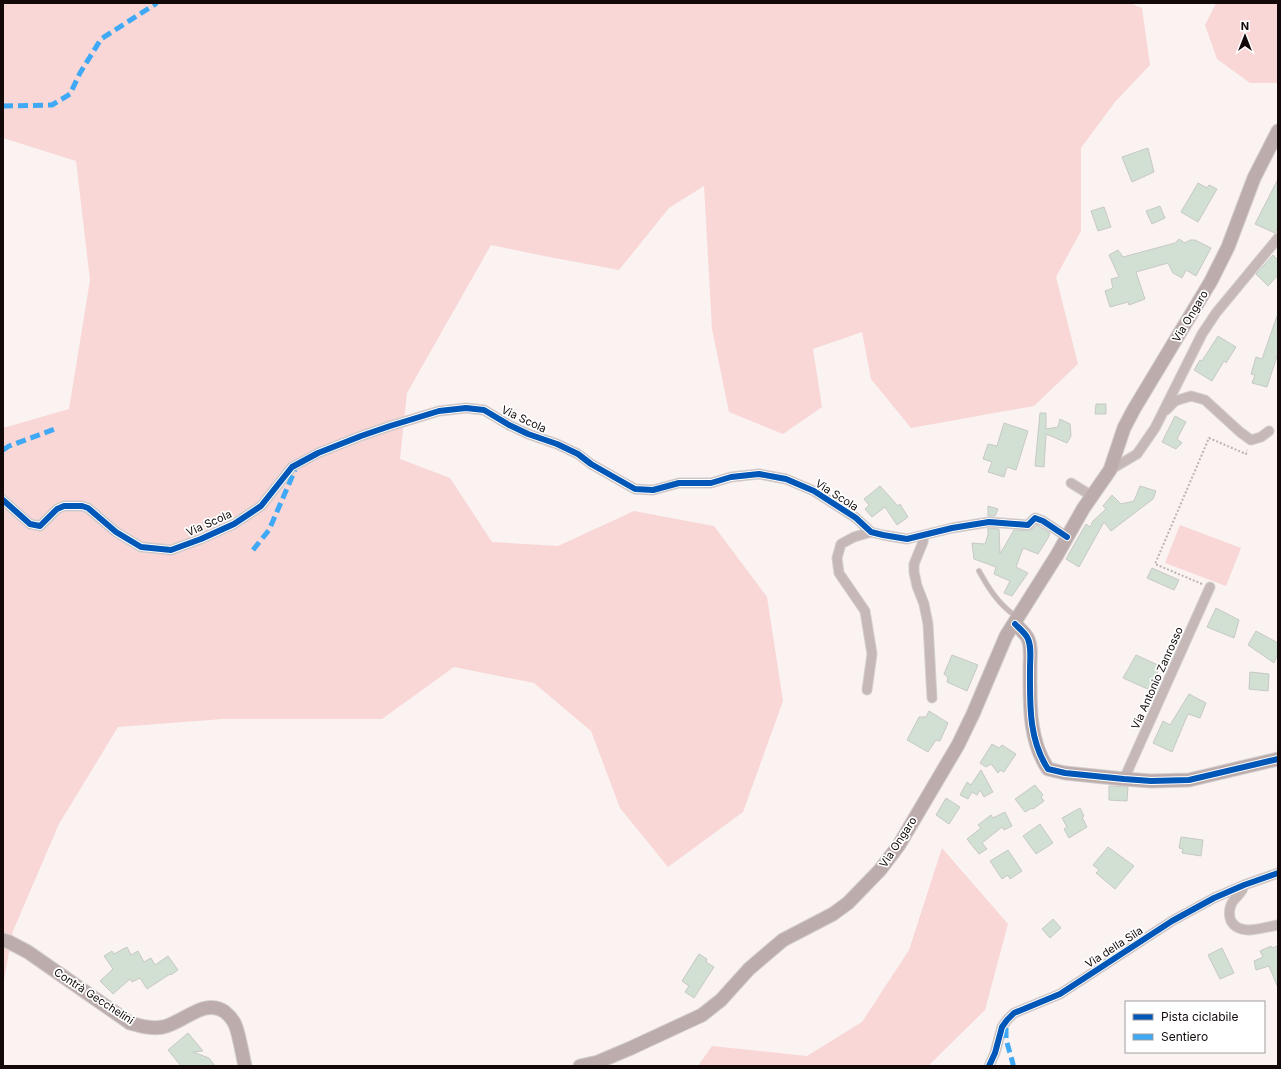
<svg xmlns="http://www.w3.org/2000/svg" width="1281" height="1069" viewBox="0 0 1281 1069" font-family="Inter,sans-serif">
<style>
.green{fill:#f8d7d6}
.building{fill:#d2dfd3;stroke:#c7c9c5}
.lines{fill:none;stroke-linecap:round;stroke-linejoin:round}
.lane-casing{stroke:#d4cece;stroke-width:6}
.street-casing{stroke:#d4cece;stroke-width:11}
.secondary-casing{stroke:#d4cece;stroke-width:15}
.path{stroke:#beb3b3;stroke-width:2;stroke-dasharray:2 2;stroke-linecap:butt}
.lane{stroke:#c6b8b7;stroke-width:4.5}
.street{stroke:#c6b8b7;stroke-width:9}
.secondary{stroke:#bcacab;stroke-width:13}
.quiet{stroke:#3fa9f5;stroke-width:5;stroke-dasharray:10 5;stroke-linecap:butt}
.cycleway-casing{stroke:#fff;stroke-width:8}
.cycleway{stroke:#0057b8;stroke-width:6}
.labels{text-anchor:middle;stroke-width:3.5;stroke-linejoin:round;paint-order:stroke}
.street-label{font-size:11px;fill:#130909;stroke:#fff}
</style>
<rect width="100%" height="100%" fill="#faf3f2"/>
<!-- green -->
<path class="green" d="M3 3H1130L1142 8 1150 65 1115 102 1081 148V231L1056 277 1078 364 1034 406 911 428 871 379 862 332 813 349 822 407 783 434 729 412 712 329 704 186 669 208 619 270 544 256 491 245 407 393 400 459 450 478 492 542 558 546 634 511 714 526 767 597 783 701 743 812 668 867 620 808 591 731 534 683 454 667 382 719H223L118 727 59 824 13 931 3 985V428L69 409 90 280 76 161 3 138Z
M1216 3H1278V83H1250L1217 59 1205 25Z
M1180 525 1241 548 1226 586 1165 563Z
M942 848 1008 924 985 1010 928 1066H698L712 1046 807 1056 862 1022 909 950Z"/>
<!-- building -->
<path class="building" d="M1148 148 1154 172 1132 182 1122 157Z
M1278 179V227L1275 233 1255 224Z
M1198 183 1207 188 1209 185 1217 189 1198 222 1181 212Z
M1160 206 1165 218 1152 224 1146 211Z
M1104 207 1111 227 1098 231 1091 211Z
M1179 239 1185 243 1190 240H1195L1211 248 1196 276 1186 270 1182 278 1173 273 1168 263 1136 272 1145 299 1129 305 1128 302 1110 307 1105 291 1113 288 1111 279 1119 277 1109 255 1118 250 1123 257 1175 243Z
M1273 255 1278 260V275L1268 286 1256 274Z
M1277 316 1278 317V353L1267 387 1252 383 1255 375 1251 374 1256 357 1262 359Z
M1218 336 1236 347 1226 363 1224 361 1212 381 1194 370 1200 360 1202 361Z
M1096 404H1106V414H1095Z
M1040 413H1046V429L1058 427 1060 419 1070 424 1071 436 1067 443 1046 434 1044 467 1035 466Z
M1175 416 1186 422 1177 439 1182 443 1176 449 1162 442Z
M1004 423 1028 431 1016 470 1007 467 1004 477 988 472 992 462 983 459 988 444 997 446Z
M880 486 898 506 900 504 908 517 897 525 885 507 872 517 865 509 869 505 864 499Z
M1140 486 1156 491 1153 499 1111 531 1104 522 1079 567 1066 559 1086 524 1090 527 1093 521 1106 509 1103 506 1112 495 1121 504 1134 501Z
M988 506 998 509 995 516H988Z
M1037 525 1050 533 1048 538 1038 554 1023 548 1016 567 1028 573 1012 596 1004 593 1010 581 994 574 996 567 974 559 972 543 985 544 988 535V528L999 529 1000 554 1014 530 1030 531Z
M1152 568 1179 580 1174 590 1147 578Z
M1216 608 1239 620 1234 638 1207 627Z
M1256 631 1278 643V653L1274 663 1248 645Z
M952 655 978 665 967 691 947 682 948 677 944 674Z
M1136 655 1160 666 1150 690 1123 678Z
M1250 672 1269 674 1268 691 1249 689Z
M1189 694 1206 703 1200 718 1188 714 1172 752 1153 743 1163 721 1170 725Z
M929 711 948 723 940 741 936 740 928 752 907 740 919 717H926Z
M992 744 999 748 1002 745 1016 754 1004 772 1000 770 998 773 991 764 986 767 980 763Z
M981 770 993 792 984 797 980 790 977 795 972 792 968 799 960 795 967 782 971 785Z
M1035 785 1043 795 1041 797 1044 801 1033 809 1032 808 1025 812 1015 799Z
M1109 786 1128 787 1127 801 1109 800Z
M946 798 960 807 949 824 936 815Z
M1080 808 1084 816 1082 817 1087 827 1069 838 1064 829 1067 827 1062 818Z
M1005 812 1012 826 1004 830 1002 827 982 843 987 849 979 854 967 839 981 828 978 825 991 815 993 818Z
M1040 824 1053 843 1036 854 1023 836Z
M1181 837 1203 840 1201 856 1182 853 1183 849 1179 848Z
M1108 847 1134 866 1115 889 1096 873 1099 870 1093 865Z
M1008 850 1022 871 1010 879 1008 875 1002 879 990 861Z
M1053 919 1061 928 1050 938 1042 929Z
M1271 946 1272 948 1278 946V988L1269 966 1256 970 1254 961 1263 957 1260 951Z
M127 947 131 955 138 951 144 962 151 958 155 965 168 956 178 970 171 975 170 974 147 989 140 978 132 982 130 979 113 994 100 981 113 969 104 956 112 951 114 954Z
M1222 948 1234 973 1220 979 1208 955Z
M699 954 707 959 706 962 714 967 694 998 685 992 689 986 682 981Z
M188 1033 203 1051 193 1052 209 1058 215 1066H181L168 1050Z"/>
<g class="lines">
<defs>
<path id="lane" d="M979 571C989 589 999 605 1017 617"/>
<path id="street" d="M1166 410 1175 401 1191 396 1205 400 1240 432 1251 440 1261 437 1269 431
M1110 470 1137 454 1155 428 1202 334 1216 313 1278 238
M1071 483 1092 496
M3 500 30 524 40 526 57 509 64 506H82L88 508 116 532 141 547 171 550 201 539 234 524 261 506 292 467 318 453 361 436 390 426 439 411 466 408 484 410 509 425 528 434 557 444 578 454 591 464 635 489 653 490 679 483H711L731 477 759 474 786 479 814 491 856 518 871 532 883 535 907 539 952 528 989 522 1028 525 1035 518 1043 521 1067 537
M924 535 923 542 914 564V572L917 586 924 604 928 624 932 698
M867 690 872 654 865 611 839 573 837 558 841 544 854 537 871 532
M1124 779 1210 587
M1244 885C1243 894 1234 897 1231 905 1229 910 1229 916 1231 921 1240 937 1264 927 1278 925
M989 1066 995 1053 1002 1027 1007 1020 1014 1013 1060 994 1172 921 1214 898 1244 885 1278 873"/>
<path id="secondary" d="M1015 624C1019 628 1024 632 1027 637 1032 645 1030 659 1030 668 1030 702 1028 739 1048 769L1065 773 1124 779 1151 781 1189 780 1278 759
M3 940 9 942 28 952 130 1023C141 1026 151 1029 163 1027 183 1023 205 997 225 1012 230 1016 234 1021 236 1027 240 1039 242 1053 245 1066
M580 1066 598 1062 631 1048 702 1015 721 1000 749 969 770 951 783 940 833 914 848 903 880 870 899 845 958 745 973 714 1006 636 1057 555 1083 509 1110 470 1124 428 1134 409 1211 281 1228 247 1254 178 1278 131"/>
</defs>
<!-- lane casing -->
<use href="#lane" class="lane-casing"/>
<!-- street casing -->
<use href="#street" class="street-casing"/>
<!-- secondary casing -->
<use href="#secondary" class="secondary-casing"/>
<!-- path -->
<path class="path" d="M1202 584 1155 564 1209 438 1246 454 1247 450"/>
<!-- lane -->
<use href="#lane" class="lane"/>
<!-- street -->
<use href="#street" class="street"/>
<!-- secondary -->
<use href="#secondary" class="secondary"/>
<!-- quiet -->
<path class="quiet" d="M3 106 52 105 70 94 80 73 101 39 157 3
M3 450 9 446 55 429
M253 550 269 530 295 470
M1006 1028V1039L1013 1064V1066"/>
<defs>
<path id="cycleway" d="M3 500 30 524 40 526 57 509 64 506H82L88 508 116 532 141 547 171 550 201 539 234 524 261 506 292 467 318 453 361 436 390 426 439 411 466 408 484 410 509 425 528 434 557 444 578 454 591 464 635 489 653 490 679 483H711L731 477 759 474 786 479 814 491 856 518 871 532 883 535 907 539 952 528 989 522 1028 525 1035 518 1043 521 1067 537
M1015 624C1019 628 1024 632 1027 637 1032 645 1030 659 1030 668 1030 702 1028 739 1048 769L1065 773 1124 779 1151 781 1189 780 1278 759
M989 1066 995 1053 1002 1027 1007 1020 1014 1013 1060 994 1172 921 1214 898 1244 885 1278 873"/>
</defs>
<!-- cycleway casing -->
<use href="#cycleway" class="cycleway-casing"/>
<!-- cycleway -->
<use href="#cycleway" class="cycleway"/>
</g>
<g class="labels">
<!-- street labels -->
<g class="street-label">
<text transform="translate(1190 316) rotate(-59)" y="4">Via Ongaro</text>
<text transform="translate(524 419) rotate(25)" y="4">Via Scola</text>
<text transform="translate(837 495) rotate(32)" y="4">Via Scola</text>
<text transform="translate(209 523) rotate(-24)" y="4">Via Scola</text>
<text transform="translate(1157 678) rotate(-66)" y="4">Via Antonio Zanrosso</text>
<text transform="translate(898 842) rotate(-57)" y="4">Via Ongaro</text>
<text transform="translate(1114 947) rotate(-33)" y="4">Via della Sila</text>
<text transform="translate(94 996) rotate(33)" y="4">Contrà Gecchelini</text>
</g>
</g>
<!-- border -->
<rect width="1281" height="1069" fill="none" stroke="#130909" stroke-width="8"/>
<!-- legend -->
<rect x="1125" y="1001" width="140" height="52" fill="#ffffff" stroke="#a19d9d"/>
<rect x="1133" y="1014" width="20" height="6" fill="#0057b8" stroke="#a19d9d"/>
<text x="1161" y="1021" font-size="12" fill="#130909">Pista ciclabile</text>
<rect x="1133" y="1034" width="20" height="6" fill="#3fa9f5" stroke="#a19d9d"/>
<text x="1161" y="1041" font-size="12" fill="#130909">Sentiero</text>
<!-- north arrow -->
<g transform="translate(1245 36)" stroke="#ffffff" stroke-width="3" paint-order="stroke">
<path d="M0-3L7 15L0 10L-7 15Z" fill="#130909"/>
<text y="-6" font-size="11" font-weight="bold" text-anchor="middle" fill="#130909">N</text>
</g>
</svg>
